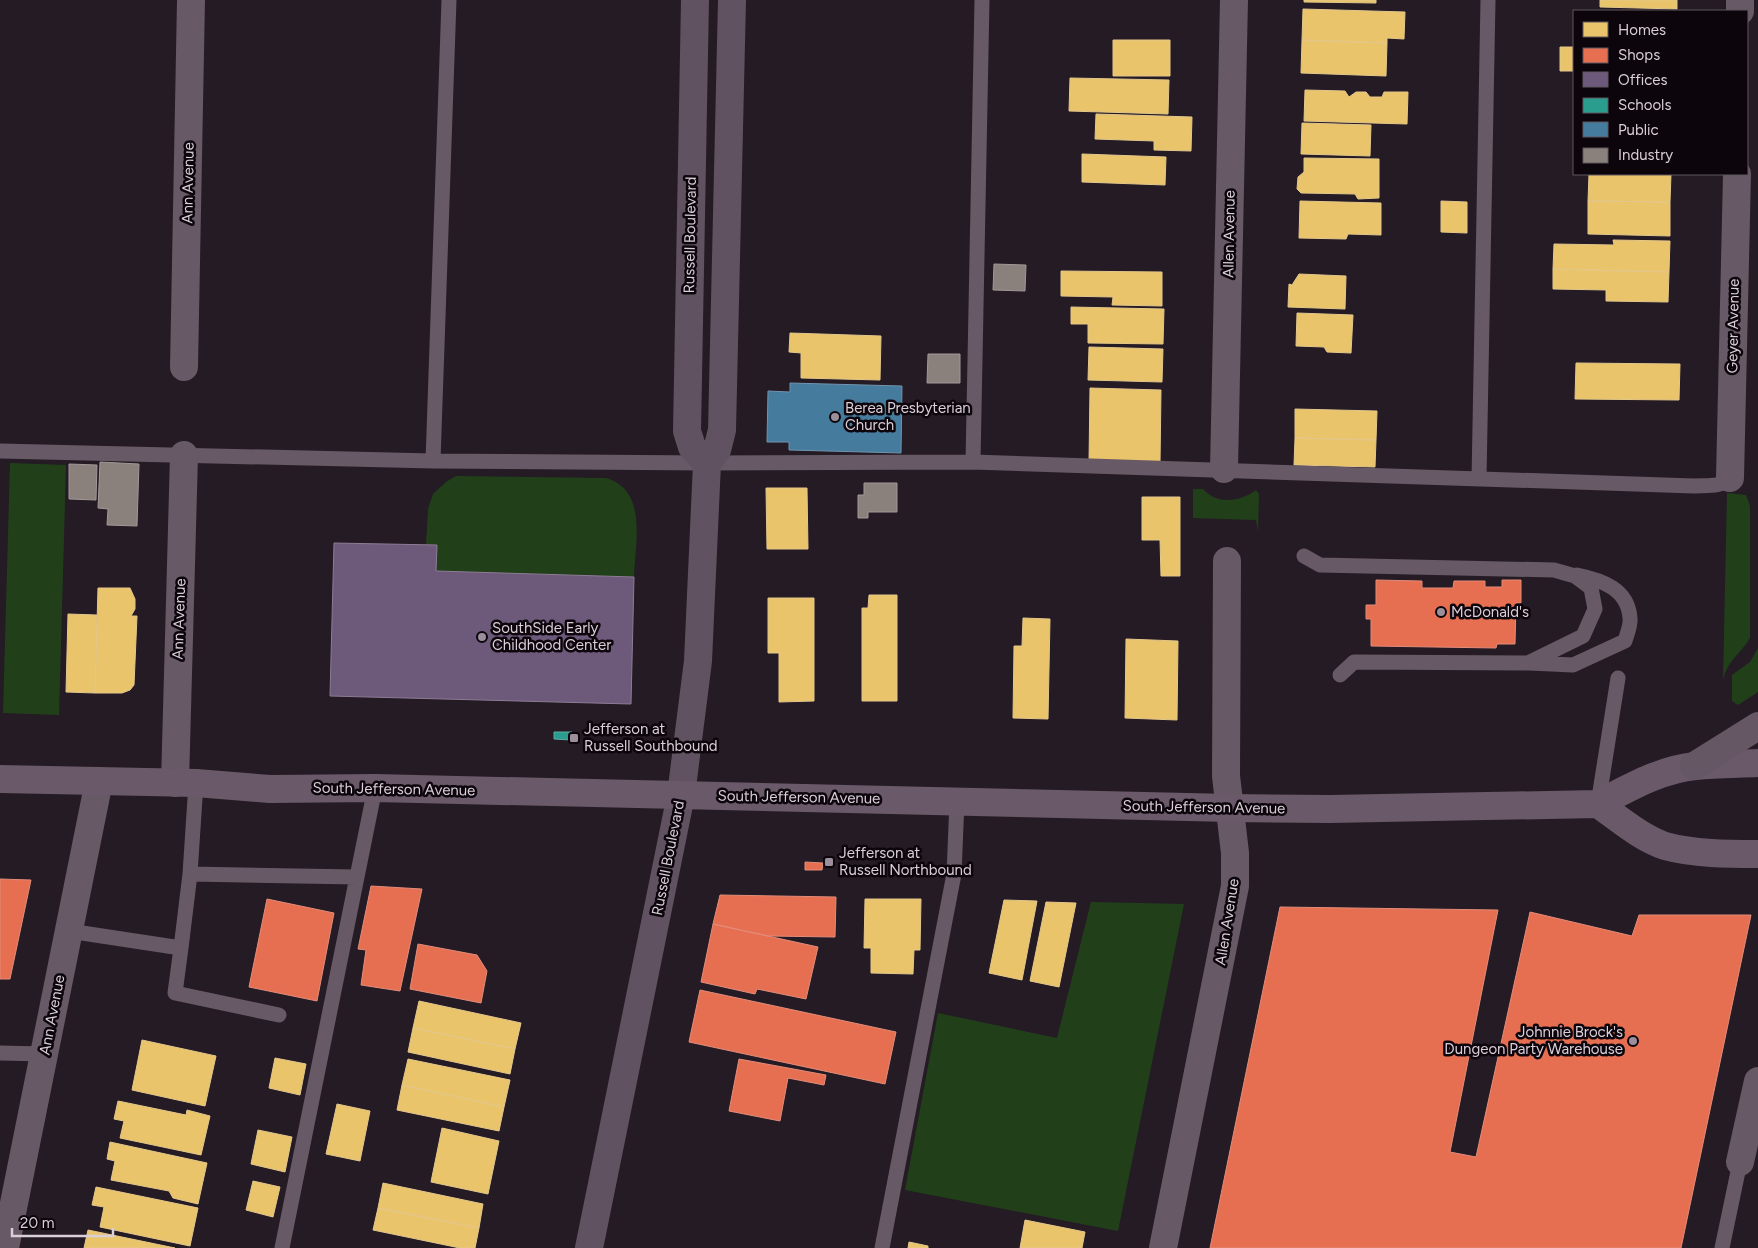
<svg xmlns="http://www.w3.org/2000/svg" width="1758" height="1248" viewBox="0 0 1758 1248" font-family="Figtree,sans-serif">
<style>
.green{fill:#21401a}
.homes{fill:#e9c46a;stroke:#e4c78b}
.shops{fill:#e76f51;stroke:#e38c7a}
.offices{fill:#6d597a;stroke:#8e7c96}
.schools{fill:#2a9d8f;stroke:#5faca5}
.public{fill:#457b9d;stroke:#7294af}
.industry{fill:#8a817c;stroke:#a29898}
.lines{fill:none;stroke-linecap:round;stroke-linejoin:round}
.lane{stroke:#675966;stroke-width:15}
.street{stroke:#675966;stroke-width:28}
.secondary{stroke:#605260;stroke-width:28}
.primary{stroke:#6a5969;stroke-width:28}
.highway{stroke:#655764;stroke-width:28}
.poi-dot{fill:#9a8f9a;stroke:#0c060c;stroke-width:2}
.labels{text-anchor:middle;stroke-width:5;stroke-linejoin:round;paint-order:stroke}
.street-label{font-size:15px;fill:#daced9;stroke:#0c060c}
.poi-label{font-size:15px;fill:#daced9;stroke:#0c060c;text-anchor:start}
</style>
<rect width="100%" height="100%" fill="#241b24"/>
<!-- green -->
<path class="green" d="M10 463 66 465 59 715 3 713Z
M456 476 606 478C648 490 635 543 634 577L436 571 426 545 428 509 433 494 446 482Z
M1193 489H1203C1217 505 1240 502 1256 490L1259 494 1258 532 1256 520 1193 518Z
M1727 493 1746 495 1750 506V638C1740 655 1728 659 1723 680Z
M1758 648V692L1738 705 1732 701V675L1750 662Z
M1091 902 1184 904 1118 1231 905 1190 938 1013 1057 1038Z"/>
<!-- homes -->
<path class="homes" d="M1304 0H1376V3L1304 2Z
M1600 0H1677V9L1600 7Z
M1303 9 1405 12 1404 39 1387 38V43L1302 40Z
M1113 40H1170V76H1113Z
M1302 40 1387 43 1386 76 1301 73Z
M1560 47H1574V71H1560Z
M1070 78 1169 80 1168 114 1069 111Z
M1305 90 1345 91 1349 97 1356 92H1366L1370 97H1382L1384 92H1408L1407 124 1304 121Z
M1096 114 1192 117 1191 151 1154 150V141L1095 139Z
M1302 123 1371 125 1370 156 1301 154Z
M1082 154 1166 157 1165 185 1082 182Z
M1304 158 1379 159V198L1358 199 1355 194 1301 193 1297 189 1298 177 1304 172Z
M1589 174H1671L1670 202 1588 201Z
M1300 201 1381 203V235L1348 234 1346 239 1299 238Z
M1441 201 1467 202V233L1441 232Z
M1588 201 1670 202V236L1588 234Z
M1613 240 1670 241 1669 272 1553 269 1554 244 1614 245Z
M1553 269 1669 272 1668 302 1606 301V290L1553 289Z
M1061 271 1162 272V306L1112 305 1113 297 1061 296Z
M1299 274 1346 276 1345 309 1288 307 1289 284 1292 285Z
M1071 307 1164 309 1163 344 1088 343V324H1071Z
M1297 313 1353 315 1351 353 1327 352 1324 347 1296 346Z
M790 333 881 336 880 380 801 378V353L789 352Z
M1089 347 1163 349 1162 382 1088 380Z
M1576 363 1680 364 1679 400 1575 399Z
M1090 388 1161 390 1160 463 1089 461Z
M1295 409 1377 411 1376 440 1295 438Z
M1295 438 1376 440 1375 467 1294 465Z
M766 488H807L808 549H767Z
M1142 497H1180V576H1161L1160 540H1142Z
M98 588H130L135 599V609L131 616H137L134 685 130 690 122 693H95Z
M869 595H897V701H862V608H868Z
M768 598H814V701L779 702V653H768Z
M68 614 97 615 95 693 66 692Z
M1023 618 1050 619 1048 719 1013 718 1014 646H1022Z
M1126 639 1178 641 1177 720 1125 718Z
M865 899H921L920 950H914L913 974 871 973V948H864Z
M1004 900 1037 901 1022 980 989 973Z
M1046 902 1076 903 1059 987 1030 981Z
M419 1001 521 1023 515 1049 413 1028Z
M413 1028 515 1049 510 1074 408 1052Z
M142 1040 216 1056 205 1106 132 1090Z
M275 1058 306 1064 300 1095 269 1088Z
M408 1059 510 1080 504 1107 402 1085Z
M402 1085 504 1107 499 1131 397 1110Z
M118 1101 186 1115 187 1110 210 1116 201 1155 120 1138 124 1121 114 1119Z
M337 1104 370 1111 360 1161 326 1154Z
M442 1128 499 1141 488 1194 431 1182Z
M258 1130 292 1137 285 1172 251 1164Z
M110 1142 207 1163 198 1204 173 1198 169 1191 111 1180 115 1161 107 1159Z
M253 1181 280 1187 273 1217 246 1210Z
M383 1183 483 1204 479 1228 378 1208Z
M96 1187 198 1208 190 1246 100 1227 104 1207 92 1205Z
M378 1208 479 1228 475 1248H460L373 1230Z
M1025 1220 1085 1232 1082 1248H1020Z
M88 1230 175 1248H84Z
M909 1242 928 1246V1248H908Z"/>
<!-- shops -->
<path class="shops" d="M1376 580 1422 581V588H1453L1454 581H1485V587H1502V580H1521V603H1516L1515 644H1497L1496 648 1371 646V619H1366V605H1376Z
M805 862 823 863 822 870H805Z
M0 879 31 880 10 979H0Z
M371 886 422 889 400 991 361 985 366 950 358 949Z
M720 895 836 897 835 937 768 936 713 924Z
M267 899 334 913 317 1001 249 987Z
M1280 907 1498 910 1450 1152 1476 1157 1530 912 1632 936 1639 915H1751L1681 1248H1210Z
M713 924 818 947 806 999 757 989 755 994 701 982Z
M418 944 477 955 487 971 481 1003 410 989Z
M700 990 896 1032 885 1084 689 1042Z
M739 1059 826 1075 824 1085 788 1078 780 1121 729 1111Z"/>
<!-- offices -->
<path class="offices" d="M334 543 437 545 436 571 634 577 631 704 330 696Z"/>
<!-- schools -->
<path class="schools" d="M554 732H572L571 740 554 739Z"/>
<!-- public -->
<path class="public" d="M790 383 902 386 901 453 789 450V442H767L768 391 790 392Z"/>
<!-- industry -->
<path class="industry" d="M994 264 1026 265 1025 291 993 290Z
M928 354H960V383H927Z
M100 462 139 464 137 526 107 525 108 509 98 508Z
M69 464 97 465 96 500 69 499Z
M864 483H897V512H868V518H858V495H864Z"/>
<g class="lines">
<!-- lane -->
<path class="lane" d="M0 451 433 461 707 463 973 462 1694 486C1706 485 1720 488 1730 478
M433 461 449 0
M973 462 982 0
M1479 479 1488 0
M1304 556 1320 565 1554 570 1575 576 1591 588 1595 609 1583 636 1528 663 1354 662 1340 675
M1529 663 1573 665 1625 641C1627 634 1631 625 1630 618 1628 589 1602 580 1577 575
M1598 804 1618 678
M190 874 357 877
M69 931 181 948 190 874 196 783
M181 948 175 993 279 1015
M0 1053 44 1054
M282 1248 375 788
M882 1248 954 874 957 801
M1722 1248 1740 1162"/>
<!-- street -->
<path class="street" d="M1740 11V0
M184 367 191 0
M1224 469 1234 0
M1730 478 1737 174
M175 783 184 455
M1740 1162 1758 1081
M5 1248 99 781
M1163 1248 1235 886V853L1226 776 1227 561"/>
<!-- secondary -->
<path class="secondary" d="M695 0 687 431 692 447 707 463
M589 1248 681 795 698 661 707 463 717 450 722 430 732 0"/>
<!-- primary -->
<path class="primary" d="M0 779 196 783 270 789 375 788 1230 808 1330 809 1598 804C1629 788 1661 769 1696 766 1716 764 1737 764 1758 763
M1598 804C1618 818 1641 838 1665 846 1694 854 1728 854 1758 854"/>
<!-- highway -->
<path class="highway" d="M1694 766 1758 726"/>
</g>
<!-- markers -->
<g class="poi-dot">
<circle cx="835" cy="417" r="5"/>
<circle cx="1441" cy="612" r="5"/>
<circle cx="482" cy="637" r="5"/>
<rect x="569" y="733" width="10" height="10" rx="2.5"/>
<rect x="824" y="857" width="10" height="10" rx="2.5"/>
<circle cx="1633" cy="1041" r="5"/>
</g>
<g class="labels">
<!-- street labels -->
<g class="street-label">
<text transform="translate(188 183) rotate(-89)" y="5">Ann Avenue</text>
<text transform="translate(1229 234) rotate(-89)" y="5">Allen Avenue</text>
<text transform="translate(690 235) rotate(-89)" y="5">Russell Boulevard</text>
<text transform="translate(1733 326) rotate(-89)" y="5">Geyer Avenue</text>
<text transform="translate(179 619) rotate(-88)" y="5">Ann Avenue</text>
<text transform="translate(394 789) rotate(1)" y="5">South Jefferson Avenue</text>
<text transform="translate(799 797) rotate(1)" y="5">South Jefferson Avenue</text>
<text transform="translate(1204 807) rotate(1)" y="5">South Jefferson Avenue</text>
<text transform="translate(668 858) rotate(-79)" y="5">Russell Boulevard</text>
<text transform="translate(1227 922) rotate(-81)" y="5">Allen Avenue</text>
<text transform="translate(52 1015) rotate(-79)" y="5">Ann Avenue</text>
</g>
<!-- poi labels -->
<g class="poi-label">
<text x="845" y="413">Berea Presbyterian<tspan x="845" dy="17">Church</tspan></text>
<text x="1451" y="617">McDonald's</text>
<text x="492" y="633">SouthSide Early<tspan x="492" dy="17">Childhood Center</tspan></text>
<text x="584" y="734">Jefferson at<tspan x="584" dy="17">Russell Southbound</tspan></text>
<text x="839" y="858">Jefferson at<tspan x="839" dy="17">Russell Northbound</tspan></text>
<text x="1623" y="1037" text-anchor="end">Johnnie Brock's<tspan x="1623" dy="17">Dungeon Party Warehouse</tspan></text>
</g>
</g>
<!-- legend -->
<rect x="1573" y="10" width="175" height="165" fill="#0c060c" stroke="#5e565e"/>
<rect x="1583" y="22" width="25" height="15" fill="#e9c46a" stroke="#5e565e"/>
<text x="1618" y="35" font-size="15" fill="#daced9">Homes</text>
<rect x="1583" y="48" width="25" height="15" fill="#e76f51" stroke="#5e565e"/>
<text x="1618" y="60" font-size="15" fill="#daced9">Shops</text>
<rect x="1583" y="72" width="25" height="15" fill="#6d597a" stroke="#5e565e"/>
<text x="1618" y="85" font-size="15" fill="#daced9">Offices</text>
<rect x="1583" y="98" width="25" height="15" fill="#2a9d8f" stroke="#5e565e"/>
<text x="1618" y="110" font-size="15" fill="#daced9">Schools</text>
<rect x="1583" y="122" width="25" height="15" fill="#457b9d" stroke="#5e565e"/>
<text x="1618" y="135" font-size="15" fill="#daced9">Public</text>
<rect x="1583" y="148" width="25" height="15" fill="#8a817c" stroke="#5e565e"/>
<text x="1618" y="160" font-size="15" fill="#daced9">Industry</text>
<!-- scale -->
<path d="M12 1228v8h101v-8" fill="none" stroke="#daced9" stroke-width="2.5"/>
<text x="20" y="1228" font-size="15" fill="#daced9" stroke="#0c060c" stroke-width="4" paint-order="stroke">20 m</text>
</svg>
